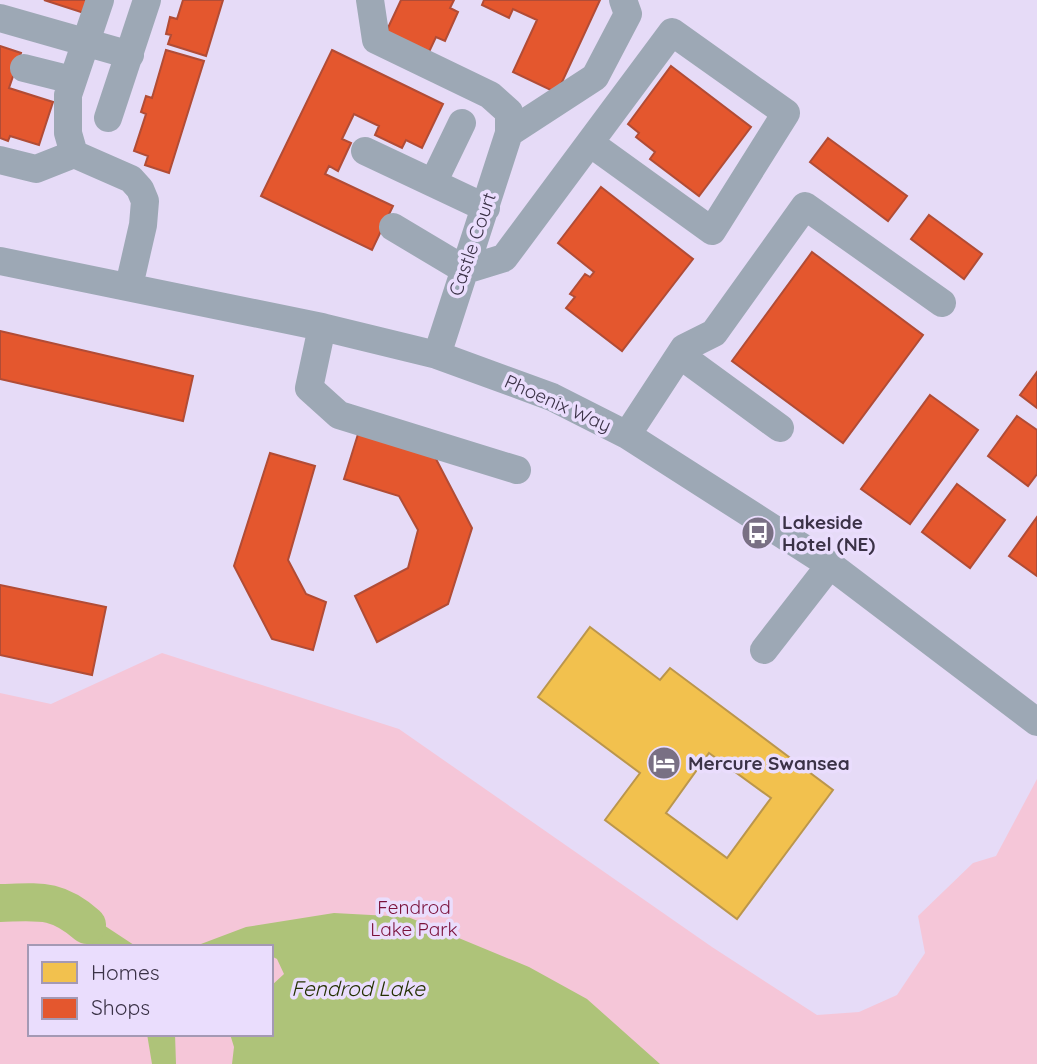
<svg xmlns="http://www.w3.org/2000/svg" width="1037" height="1064" viewBox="0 0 1037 1064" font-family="Quicksand,sans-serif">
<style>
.built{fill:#e6dbf7}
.green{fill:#f5c6d8;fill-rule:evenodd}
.water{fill:#aec379}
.homes{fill:#f2c14e;stroke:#bb964c;stroke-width:2;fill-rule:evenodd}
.shops{fill:#e4572e;stroke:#b14c36;stroke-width:2}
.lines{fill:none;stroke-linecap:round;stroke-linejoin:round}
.river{stroke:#aec379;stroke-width:38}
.minor{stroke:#9da8b5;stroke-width:28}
.labels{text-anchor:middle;stroke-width:7;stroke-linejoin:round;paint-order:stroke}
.street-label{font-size:19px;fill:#3b3247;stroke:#eaddfd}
.poi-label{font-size:19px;font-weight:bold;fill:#3b3247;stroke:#eaddfd;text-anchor:start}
.park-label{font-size:19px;fill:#7a113b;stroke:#eaddfd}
.water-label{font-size:21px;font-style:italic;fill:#243102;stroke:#eaddfd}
</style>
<rect width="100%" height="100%" fill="#ebe4f6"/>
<!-- built -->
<path class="built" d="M0 0H1037V1064H660L408 917 193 947H30V1034L0 1064Z"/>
<!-- green -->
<path class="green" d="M162 653 399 729 712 947 817 1015 859 1012 897 995 925 953 918 916 973 863 996 856 1037 779V1064H0V693L51 704ZM30 947H271V1034H30Z"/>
<!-- water -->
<path class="water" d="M334 913 408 917 529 967 587 999 660 1064H232L234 1047 230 1034H271V986L284 974 277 959 271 956V947H193L246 927Z
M96 920 137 947H90L84 940 87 925Z
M147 1034H175L176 1064H152Z"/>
<!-- homes -->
<path class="homes" d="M590 627 660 680 670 668 833 790 737 919 605 820 640 773 538 697ZM709 753 771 798 727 858 666 813Z"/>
<!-- shops -->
<path class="shops" d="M44 0H88L84 13Z
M183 0H223L206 56 168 44 171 35 166 34 170 17 177 19Z
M401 0H454L450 8 458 12 445 41 436 37 429 52 386 32Z
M484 0H600L557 93 513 72 537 20 513 9 509 18 482 5Z
M0 46 21 53 9 88 53 102 39 145 10 136 8 141 0 138Z
M166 50 204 61 169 173 145 165 148 156 134 151 146 114 141 112 146 96 152 98Z
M332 50 443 104 422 148 406 140 402 148 375 135 379 126 354 114 342 139 351 143 338 171 329 166 325 174 393 206 372 250 261 196Z
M671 66 751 127 699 196 650 159 655 152 636 137 639 133 628 124Z
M828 138 907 196 888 221 810 162Z
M601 187 693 259 622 351 566 308 575 297 570 294 585 274 590 277 594 272 558 243Z
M929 215 982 254 964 279 911 239Z
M812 252 923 335 843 443 732 361Z
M0 331 193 376 183 421 0 379Z
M1037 372V408L1020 395Z
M930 395 978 430 910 524 861 489Z
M1017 416 1037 430V474L1028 486 988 456Z
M359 431 435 457 472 528 448 604 377 642 355 596 408 568 418 530 399 496 344 479Z
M270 453 315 466 288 560 306 594 326 602 313 650 272 639 234 566Z
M957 484 1005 520 970 568 922 532Z
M1037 517V576L1009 556Z
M0 585 106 607 92 675 0 655Z"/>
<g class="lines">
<!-- river -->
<path class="river" d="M0 903C39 902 56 898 87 925"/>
<!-- minor -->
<path class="minor" d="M100 0 68 95V133L74 154 131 179 140 189 145 201 143 225 129 286
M370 0 376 40 490 95 509 112V133L437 355
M0 18 130 55
M24 68 72 80
M108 118 147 0
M509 133 595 77 628 14 623 0
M365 151 486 208
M0 160 36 169 74 154
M433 183 462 123
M393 227 465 270 504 258 672 32 786 113 712 231 590 143
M0 261 322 327 437 355 552 397 627 435 830 565 1037 722
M322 327 309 388 339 415 517 470
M680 355 780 428
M627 435 684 348 714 333 805 206 942 303
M764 650 830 565"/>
</g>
<!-- icons -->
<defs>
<symbol id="bus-disc" viewBox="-11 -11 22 22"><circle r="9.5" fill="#797084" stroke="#eaddfd"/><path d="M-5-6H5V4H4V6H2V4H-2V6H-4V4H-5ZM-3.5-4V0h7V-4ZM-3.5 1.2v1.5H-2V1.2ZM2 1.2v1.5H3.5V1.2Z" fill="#fff"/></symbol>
<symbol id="hotel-disc" viewBox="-11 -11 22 22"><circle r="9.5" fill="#797084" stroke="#eaddfd"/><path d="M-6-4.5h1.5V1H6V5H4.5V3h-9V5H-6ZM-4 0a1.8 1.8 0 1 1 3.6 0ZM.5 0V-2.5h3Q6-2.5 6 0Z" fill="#fff"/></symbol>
</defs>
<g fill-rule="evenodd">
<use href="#bus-disc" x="739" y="514" width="38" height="38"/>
<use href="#hotel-disc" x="645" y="744" width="38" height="38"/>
</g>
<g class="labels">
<!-- street labels -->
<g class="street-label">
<text transform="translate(472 244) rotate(-71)" y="7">Castle Court</text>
<text transform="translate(558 403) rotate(24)" y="7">Phoenix Way</text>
</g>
<!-- poi labels -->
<g class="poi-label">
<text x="782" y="529">Lakeside<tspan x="782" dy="22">Hotel (NE)</tspan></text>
<text x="688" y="770">Mercure Swansea</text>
</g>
<!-- park labels -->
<g class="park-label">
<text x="414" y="914">Fendrod<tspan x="414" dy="22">Lake Park</tspan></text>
</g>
<!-- water labels -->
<g class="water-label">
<text x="358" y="996">Fendrod Lake</text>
</g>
</g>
<!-- legend -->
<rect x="28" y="945" width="245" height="91" fill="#eaddfd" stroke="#a499b4" stroke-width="2"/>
<rect x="42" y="962" width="35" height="21" fill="#f2c14e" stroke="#a499b4" stroke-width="2"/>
<text x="91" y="980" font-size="21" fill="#3b3247">Homes</text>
<rect x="42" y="998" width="35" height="21" fill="#e4572e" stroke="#a499b4" stroke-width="2"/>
<text x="91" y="1015" font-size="21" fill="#3b3247">Shops</text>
</svg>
